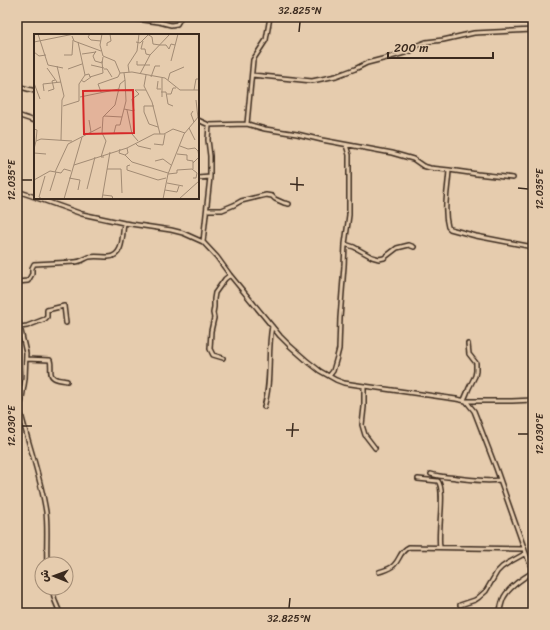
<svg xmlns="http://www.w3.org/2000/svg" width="550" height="630" viewBox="0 0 550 630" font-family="Sriracha,'Playpen Sans Arabic',sans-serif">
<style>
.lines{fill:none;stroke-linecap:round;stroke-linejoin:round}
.minor-casing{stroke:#3b2a1e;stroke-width:6}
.minor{stroke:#e6ccae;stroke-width:3}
.ticks{fill:none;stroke:#3b2a1e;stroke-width:1.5}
.inset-road{fill:none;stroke:#a28b74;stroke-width:1}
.view{fill:#d62828;fill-opacity:0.15;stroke:#d62828;stroke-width:2}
.inset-edge{fill:none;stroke:#3b2a1e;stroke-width:2}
.neatline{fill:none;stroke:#3b2a1e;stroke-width:1.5}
.ticks-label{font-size:10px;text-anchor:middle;fill:#3b2a1e}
</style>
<rect width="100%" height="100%" fill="#e6ccae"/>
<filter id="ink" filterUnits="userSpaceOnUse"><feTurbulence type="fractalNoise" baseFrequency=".025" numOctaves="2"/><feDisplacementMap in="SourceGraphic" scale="8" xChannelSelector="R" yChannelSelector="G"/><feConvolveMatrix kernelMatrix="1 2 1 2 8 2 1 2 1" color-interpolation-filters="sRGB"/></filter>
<g filter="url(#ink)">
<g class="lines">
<defs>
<path id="minor" d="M121 17 159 22 171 25 177 24 181 17
M252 75 312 81 336 76 355 69 367 63 394 56 411 51 418 45 426 42 443 40 474 33 533 30
M17 86 35 91
M17 115 35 121
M198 120 209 125 247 124 265 129 297 134 322 140 392 153 413 159 423 166 430 168 449 170C448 189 443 209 448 227L450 229 476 236 533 247
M247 124 253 60 266 40 270 17
M449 170 477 174 513 178
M198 178 210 177
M17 191 35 197
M37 198 82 214 124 223 171 230 183 233 203 242 217 257 230 275 280 336 290 346 306 360 320 371 336 380 344 383 364 386 456 399 466 401H512L533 400
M207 210H222L234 205 241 201 266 195 272 196 275 199 284 203 289 204
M203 242 210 177V156L208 140 209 125
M345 244 354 247 372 257 379 259 384 258 397 248 409 245 414 247
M17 282 28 281 32 274V268L34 264 75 262C81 262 84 259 89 257 95 256 102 257 108 257 124 257 122 235 124 223
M17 317 20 327 26 353 25 379 21 404V414C29 446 41 478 46 512 48 529 46 547 47 564
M20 327 27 326 45 319 47 317V310L64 306 66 323
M223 358 213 355 210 349 211 331 214 318 213 313 214 307V299L215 293 225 279 230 275
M26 359 50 360C52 365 49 375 53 377 55 380 63 380 67 381
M329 376 333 371 337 357 339 349 340 318 344 266 345 244 349 215V155L346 145
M364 386V407L362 425 365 435 375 448
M464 400 467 393 469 388 475 376 476 371V363L469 354 468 344
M466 401 474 411 476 416 496 468 528 559 533 572
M264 407C272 381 267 353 272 326
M431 474C440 477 448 477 456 478 473 480 484 482 500 480
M418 479 438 481C446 490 437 532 440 547
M379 572C385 570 390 569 394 565 401 558 399 552 409 547L524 549
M52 588 55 601 60 613
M460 605 475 600 478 598 486 591 497 572 502 567 508 563 526 553
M500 610C501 606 502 601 504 597 510 586 523 578 533 572"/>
</defs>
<!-- minor casing -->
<use href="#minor" class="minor-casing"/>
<!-- minor -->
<use href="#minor" class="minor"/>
</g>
</g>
<!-- ticks -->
<path class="ticks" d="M299 32 300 22M22 180H32M290 184 304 185M518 188 528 189M297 191V177M22 426H32M286 430H299M518 434H528M292 437 293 423M289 608 290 598"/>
<!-- overview -->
<g transform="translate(34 34)">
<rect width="165" height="165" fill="#e6ccae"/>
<path class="inset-road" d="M4 0 14 31 29 34M56 0 54 3 57 6 67 7M68 0 66 11 69 22 81 27 86 39 98 38 131 44 146 56H165M113 0 118 3 119 10 126 11M38 2 40 7 67 17M109 7 107 15H111L112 20 116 21M0 8 40 0M44 8 51 41M102 8 106 9 114 1M126 11H132L135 15 137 10 141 11M73 12V9L77 7 76 0M62 17 59 22 61 27 68 29 69 23M0 18 5 22 12 21M48 20 62 18M30 21H38L39 6M68 27 69 39M103 27V31H116M137 27 144 0M57 31 70 34M23 32 30 62 28 66 27 106M13 34 23 48M34 35 48 30M70 35H73L78 43M95 38 94 31 103 17 105 0M106 40 116 21 136 0M51 41 55 40 56 43 69 39M112 41 110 52 118 68 126 100M117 43 121 32H126M47 46 50 48 57 43M134 46 136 39 150 33M124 47 123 55H127M0 49 6 65M160 56 162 45H165M10 57 9 50 27 48M14 57 20 55 18 47 21 46M67 58 64 50 84 43 86 39M127 58H132L134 70 139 72M133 60H137L139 54H142M46 63 85 55M128 63V44M162 66 164 84M29 72 45 67V50L51 41M120 72H110V78L115 90 124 93M90 75 100 77 98 65 105 60 101 56H112M93 76 98 100 104 107M159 77 157 80 160 88M70 82 88 83M55 86 57 98M155 94 161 106M0 95 3 96 2 107M80 99 82 91H86L92 67 91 46M101 109 104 112 117 115M120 110 129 111 131 100M146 112 154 115 161 114 165 118M0 115 2 107 7 105 38 107M86 115 85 119 91 121 94 119 93 114M0 119 12 120M143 120 153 121V126L159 127V135M91 121 98 128 134 139M70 123H67L72 107 68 99 69 83 81 71 86 50 91 46 90 39M121 127 129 125 137 131M159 129 165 123 164 117M40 131 93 114 120 100H130L139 95 151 99M96 131 93 132V136L124 146 132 144M73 135H87L88 159M21 138 34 110 67 93M134 140 143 139V136L158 135 163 139 162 144H159M35 144 46 146 44 156M0 146 16 137 27 139 30 135 37 137M133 149 149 152M53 155 61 123M131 156 143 158 145 152M16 157 22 138M69 161 78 162 79 165M8 165 5 163 11 142M30 165 48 103M68 165 76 118M129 165 134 140 150 100 165 82M145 165 165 147"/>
<path class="view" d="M99 56 100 99 50 100 49 57Z"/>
<rect width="165" height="165" class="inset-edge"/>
</g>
<!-- margin -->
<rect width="550" height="630" fill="none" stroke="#e6ccae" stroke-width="44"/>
<!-- north arrow -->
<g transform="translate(54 576) rotate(271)"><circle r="19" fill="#e6ccae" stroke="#a28b74"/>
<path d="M0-3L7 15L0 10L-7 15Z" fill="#3b2a1e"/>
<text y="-6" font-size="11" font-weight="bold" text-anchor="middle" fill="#3b2a1e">ش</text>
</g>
<!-- scale -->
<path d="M388 52v6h105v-6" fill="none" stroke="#3b2a1e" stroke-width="2"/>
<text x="394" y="52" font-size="12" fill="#3b2a1e" stroke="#e6ccae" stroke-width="3" paint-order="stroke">200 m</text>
<rect x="22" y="22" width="506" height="586" class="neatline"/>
<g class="ticks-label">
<text x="300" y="14">32.825°N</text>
<text transform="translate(11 180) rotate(-90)" y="4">12.035°E</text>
<text transform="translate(539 189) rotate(-90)" y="4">12.035°E</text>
<text transform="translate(11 426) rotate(-90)" y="4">12.030°E</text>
<text transform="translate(539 434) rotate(-90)" y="4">12.030°E</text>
<text x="289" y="622">32.825°N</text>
</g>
</svg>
